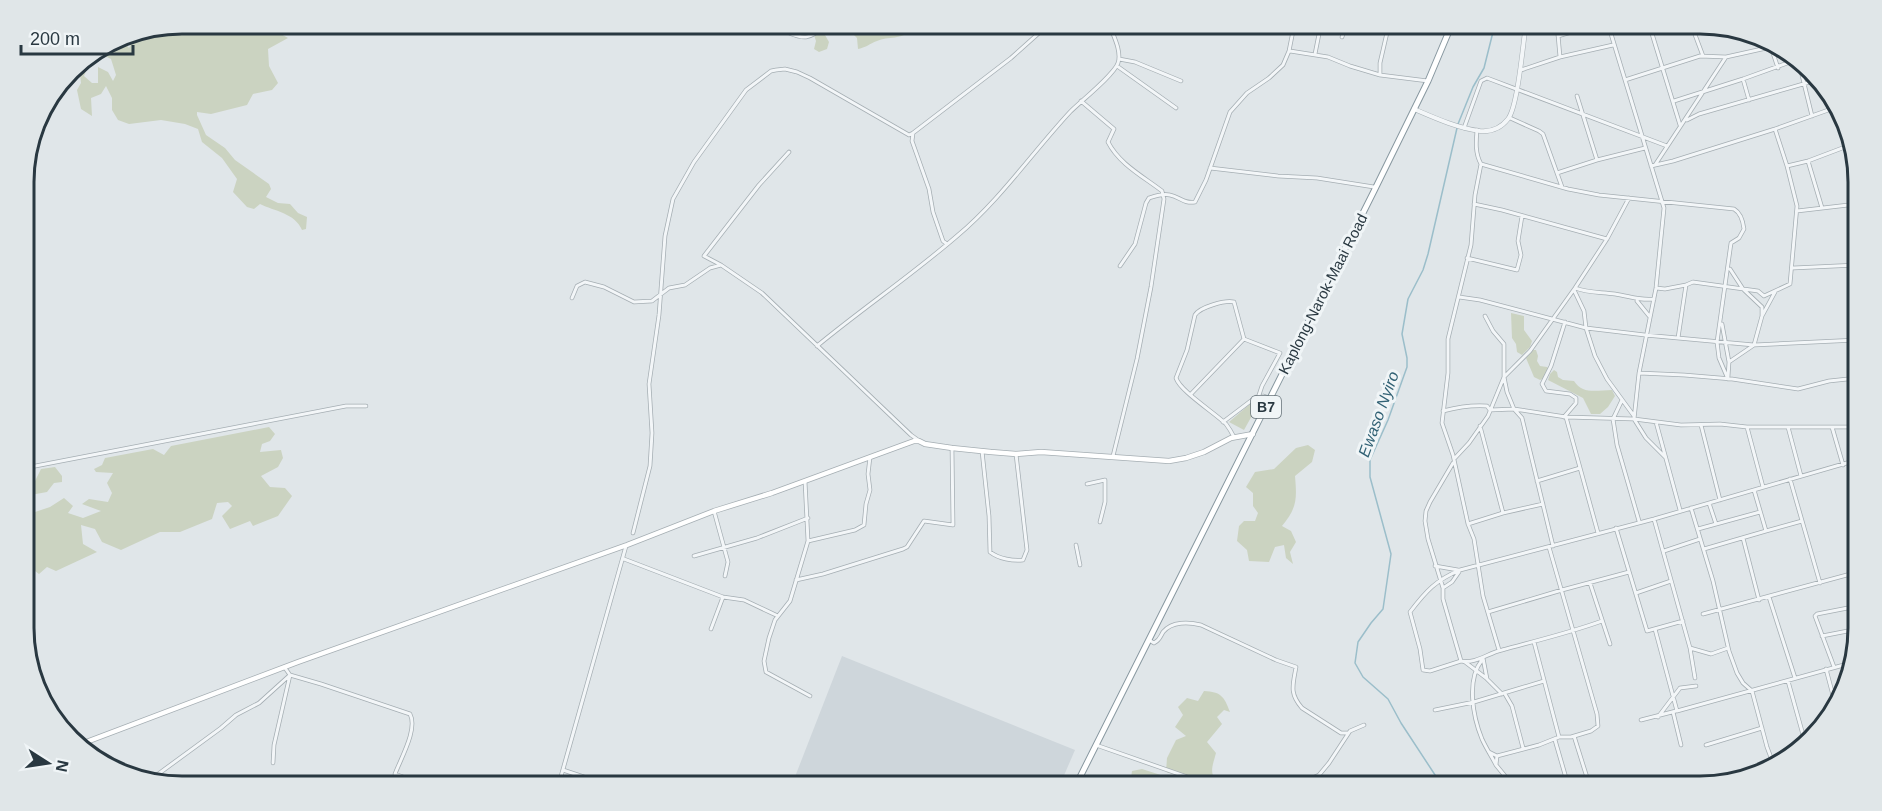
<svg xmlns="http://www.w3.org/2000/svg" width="1882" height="811" viewBox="0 0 1882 811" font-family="Arial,sans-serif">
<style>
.built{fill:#ced6db}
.green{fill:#cbd3c1}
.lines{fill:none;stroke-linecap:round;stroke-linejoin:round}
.stream{stroke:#9bbeca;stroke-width:1.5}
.minor-casing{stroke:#a5aeb3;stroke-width:4.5}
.tertiary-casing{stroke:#a5aeb3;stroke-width:5}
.secondary-casing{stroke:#a5aeb3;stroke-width:6}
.trunk-casing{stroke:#8898a0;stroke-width:7}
.minor{stroke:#f3f6f8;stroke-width:3}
.tertiary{stroke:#f3f6f8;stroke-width:4}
.secondary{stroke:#fff;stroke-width:4.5}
.trunk{stroke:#fff;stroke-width:5}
.labels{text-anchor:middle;stroke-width:6;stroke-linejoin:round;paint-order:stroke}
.shield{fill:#f0f5f7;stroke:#657178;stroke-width:1.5}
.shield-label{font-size:14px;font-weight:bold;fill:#293841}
.street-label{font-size:15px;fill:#293841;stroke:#f0f5f7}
.water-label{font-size:16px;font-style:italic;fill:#326275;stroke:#f0f5f7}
.rim{fill:none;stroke:#293841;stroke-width:3}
</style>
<rect width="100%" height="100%" fill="#e0e6e9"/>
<!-- built -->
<path class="built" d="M842 656 1075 750 1059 787H791Z"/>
<!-- green -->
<path class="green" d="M181 24H254L266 35 281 34 288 38 268 49 269 66 278 83 272 90 253 94 247 105 211 114 197 112V115L206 135 225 148 235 160 269 184 271 189 266 197 278 203 290 204 298 213 307 217 306 229 302 230C295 213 274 211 260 204L254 209 247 207 233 192 237 179 222 158 202 142 198 129 185 124 161 120 129 124 118 120 112 110V98L106 86 101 94 91 98 92 116 81 109 77 90 81 83 80 75 75 80 61 86 78 64 84 60 88 66 84 76 92 83H98V67L108 72 113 81 116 75 111 59 97 52 121 37 129 48 132 42 126 35Z
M819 24H910L911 30C902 40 888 36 877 41 869 44 867 47 858 49L857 38 852 33H841L839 30 837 33 835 29H826L825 35 829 42 827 49 819 52 814 49 816 41 814 35Z
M1511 313 1524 316V330L1532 341 1530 347 1522 355 1517 352 1516 344 1512 338Z
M1533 350H1536L1538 356 1537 361 1540 366 1547 367 1549 369 1545 378 1540 380 1534 377 1526 358Z
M1554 370 1557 372 1558 377 1563 380 1574 381C1583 395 1597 390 1612 390L1615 396 1608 407 1600 414H1591L1583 398 1548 380 1550 374Z
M1259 403 1244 430 1229 422 1250 404Z
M269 427 275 434 270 441 262 444 260 452 281 450 283 458 278 467 261 476 270 487 285 488 292 496 278 516 253 526 250 521 230 529 222 516 232 506 228 502 217 503 212 519 180 532H160L121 550 102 542 95 529 81 525 83 544 97 552 56 571 47 567 39 574 31 568 25 575V550L35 551 31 537 25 535V511L29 514 50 507 64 498 73 506 68 513 83 518 101 511 82 504 89 499 108 502 112 493 107 483 113 473 96 472 94 469 102 465 105 458 153 449 164 455 171 446Z
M1308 445 1315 450 1312 462 1295 476C1297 499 1297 508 1282 526L1291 531 1296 542 1290 552 1293 564 1286 558 1284 545 1275 547 1269 562 1249 561 1247 550 1237 541 1239 526 1244 521H1255L1258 513 1253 506V493L1246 487 1255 472 1274 469 1296 448Z
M55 467 62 476V482L54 483 47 492 25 496V485L35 481 41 469Z
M1204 691C1221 692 1224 696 1230 712L1224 710 1217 717 1222 724 1207 742 1216 753C1212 768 1208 774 1221 787H1201L1196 782 1166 772 1167 758 1176 740 1186 736 1175 727 1183 715 1178 707 1187 698 1198 701Z
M1142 769 1198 787H1153L1152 785 1131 778 1132 771Z"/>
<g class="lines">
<!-- stream -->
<path class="stream" d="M1458 124 1473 87 1484 68 1495 24
M1441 787 1439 781 1401 723 1388 699 1363 677 1355 663 1358 642 1371 623 1383 609 1391 554 1370 477V460L1388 420 1407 367V358L1402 334 1408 299 1423 270 1428 254 1457 128"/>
<defs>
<path id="minor" d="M772 24C780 29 797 38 806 37 814 36 823 28 828 24
M1357 24 1386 31
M1557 24 1560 57
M1608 24 1664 208 1656 288 1639 373 1634 419 1646 438 1665 457
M1649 24 1680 125
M1691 24 1703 56
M1293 31 1295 24
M1558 36 1598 24
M1342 37 1347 24
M1770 44 1778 68
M1290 51 1328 57 1350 66 1380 75 1428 81
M1315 54 1321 24
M1119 59 1135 62 1181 81
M1117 66 1176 108
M1800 67 1812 116
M1521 70 1560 57 1613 45
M1380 75V63L1389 24
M1743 79 1749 100
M1625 80 1700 56 1726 57
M1577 96 1597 160
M1081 101 1114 129 1108 142C1119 164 1144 177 1162 191L1164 199 1151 287 1137 359 1113 456
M1674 101 1743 79 1793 61
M1835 110 1857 183
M1510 118 1539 131 1543 134 1562 187
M1687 120 1699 114 1817 80
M1464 128 1481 81 1487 78 1667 146
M1477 130C1476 142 1475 153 1481 164L1568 189 1599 195 1734 209C1741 213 1743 221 1744 229L1739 238 1731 243 1717 342 1719 358 1728 379
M913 133 1011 58 1049 24
M1808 161 1822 208
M1481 164 1475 195 1471 245 1448 339V373L1442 423 1453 455 1468 524 1474 539 1483 596 1499 650
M1655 165 1726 57 1771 47
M1651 166 1673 161 1775 129 1834 108
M1787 166 1808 161 1845 147
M1210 168 1278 176 1317 178 1374 187
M1557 173 1597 160 1645 148
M1474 204 1502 210 1607 239
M1797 211 1857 204
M1467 258 1517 270 1521 255 1518 241 1522 216
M721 265 704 256 759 185 789 152
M1120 266 1135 244 1146 203 1149 198C1155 196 1163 193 1170 195 1180 197 1184 204 1195 202L1206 180 1230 112 1247 93 1269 78 1283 65 1289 51 1293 31 1290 28 1276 24
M1793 268 1857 265
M1575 288C1588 293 1602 292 1615 294 1629 296 1640 301 1654 299
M1656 288 1665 289 1686 285
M1574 290 1584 311 1586 328 1595 356 1607 379 1634 416
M1459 297 1480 300 1586 328 1645 335 1754 345 1857 340
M572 298 577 286 585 282 604 287 634 302 652 301 669 288 685 285 710 268 721 265 762 293 911 435 918 440
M1637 301 1650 317
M1485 316 1493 331 1504 344V377L1507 392 1514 409 1522 418 1553 546
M1762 316 1775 292
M1722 324 1729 362 1728 377
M1678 338 1686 285 1693 282 1758 291 1764 296 1790 284 1797 206 1787 166 1775 129
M1244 339 1280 353 1262 386 1258 398
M817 346C863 308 912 275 957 236 1000 200 1032 153 1070 112 1081 101 1114 75 1118 63 1122 51 1113 35 1109 24
M1729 362 1754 345 1762 316V307L1743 289 1730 269
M1639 373 1684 375 1732 379 1798 389 1829 381 1857 378
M1191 394 1244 339
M1622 400 1613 419 1617 445 1639 521
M1443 411C1458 407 1472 405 1487 406L1490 410 1514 409 1566 417 1634 419 1681 425 1720 424 1747 427H1857
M1564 417 1576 403V398L1570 394 1546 391 1542 384 1551 366 1565 322
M1566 417 1598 533
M1223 422 1256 397 1258 398 1263 396 1269 398
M1656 422 1680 510
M1701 425 1720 500
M1480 426 1503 513
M1747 427 1763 487
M1788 427 1801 476
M1832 427 1843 465
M1234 437C1232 433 1229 428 1226 424 1215 413 1180 391 1176 378L1187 350 1195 315C1200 307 1225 300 1234 302L1244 339
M982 451 989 516 990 552C999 559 1013 561 1023 560L1027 550 1016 454
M1454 459 1469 443 1488 416 1504 377 1530 351 1575 288 1607 239 1629 198
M1453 463 1430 502 1426 511 1425 521 1428 539 1443 588V599L1461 661C1476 664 1488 653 1502 650 1535 641 1569 633 1602 621
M25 468 346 406H366
M1790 479 1820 583
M805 481 808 541 790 601 775 620 769 638 764 661 766 672 810 696
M1537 481 1580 468
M1087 484 1105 480V502L1100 522
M1709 503 1716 524
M1691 508 1713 581 1729 651 1737 673 1743 683 1752 691 1767 747 1773 763
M714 511 728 562 725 576
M1654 519 1690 648 1711 654 1728 648
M1468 524 1503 513 1543 504
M1616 528 1647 631 1683 621
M1698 529 1760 512
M1766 531 1802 521
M633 533 650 466 652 433 649 384 659 315 665 236 673 199 694 162 746 90 771 71 776 70 785 69 797 72 810 78 909 135 913 133 912 141 929 189 933 212 943 241 947 244
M1743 538 1759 600
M808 541 855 530 864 525 866 504 870 490 868 474 870 457
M1076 545 1080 565
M1704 549 1766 531 1754 490
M1664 551 1700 539
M694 556 757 538 808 518
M624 559 723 597 744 600 778 616
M1435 566 1458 570
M796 580 823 574 903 549 907 547 924 521 953 525 952 448
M1590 583 1610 644
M1443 588 1452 582 1459 572
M1636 593 1671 581
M1769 597 1795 678
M1488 612 1562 590 1629 572
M1703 614 1858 572
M711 629 723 597
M1655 629 1677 711 1851 663
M1822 636 1858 629
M1149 640 1154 643C1160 640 1160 637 1163 632 1172 621 1189 622 1201 625L1276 660 1296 667C1293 685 1289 693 1302 708L1341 733H1348
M1534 642 1559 737
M1690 648 1695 678
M1483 658 1487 679 1502 694
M1482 660C1466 680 1473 717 1482 739 1486 748 1492 757 1496 765
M1461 661 1430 671 1423 670 1420 649 1410 612C1426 591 1436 580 1460 570L1654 519 1857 460
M1465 662 1486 678
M1834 667 1815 616 1817 614 1858 606
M285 668 290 675 321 684 410 714C418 729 401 758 395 774L414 781
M1826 669 1835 703
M1788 681 1805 742
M1505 694 1512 706 1523 748
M1435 710 1474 702 1544 681
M1673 712 1681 745
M1658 717 1680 688 1696 686
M1641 720 1676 711
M1574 736 1590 787
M1555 740 1566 778 1561 782V787
M1096 745 1216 787
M1706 745 1762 728
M1489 752 1497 756 1539 745 1559 737H1571L1591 731 1598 726 1597 714 1549 547
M1497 756 1496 765 1514 787
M563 770 584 777 599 787
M150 780 221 728 236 715 259 703 290 675 274 745 273 763
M558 787 626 546
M1292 787 1319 775 1329 763 1350 731 1364 725"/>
<path id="tertiary" d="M1414 109C1435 118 1457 128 1480 131 1491 132 1501 128 1508 119 1518 106 1523 43 1526 24"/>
<path id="secondary" d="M81 744 298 662 627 545 714 511 772 493 914 441H919L925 444 952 448 991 452 1016 454 1041 452 1169 461 1186 458 1204 452 1231 438 1253 434"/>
<path id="trunk" d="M1075 787 1374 191 1428 81 1452 24"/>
</defs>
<!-- minor casing -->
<use href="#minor" class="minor-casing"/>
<!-- tertiary casing -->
<use href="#tertiary" class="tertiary-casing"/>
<!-- secondary casing -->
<use href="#secondary" class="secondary-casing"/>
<!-- trunk casing -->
<use href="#trunk" class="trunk-casing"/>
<!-- minor -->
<use href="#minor" class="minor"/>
<!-- tertiary -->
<use href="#tertiary" class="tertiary"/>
<!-- secondary -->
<use href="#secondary" class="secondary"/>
<!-- trunk -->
<use href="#trunk" class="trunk"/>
</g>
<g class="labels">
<!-- shield labels -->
<rect class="shield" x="1251" y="396" width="30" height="22" rx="4.5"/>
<g class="shield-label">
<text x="1266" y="412">B7</text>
</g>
<!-- street labels -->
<g class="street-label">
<text transform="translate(1323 294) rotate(-63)" y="5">Kaplong-Narok-Maai Road</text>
</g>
<!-- water labels -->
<g class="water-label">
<text transform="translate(1378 414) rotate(-70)" y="6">Ewaso Nyiro</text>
</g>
</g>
<!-- crop -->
<path d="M0 0H1882V811H0ZM182 34H1700A148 148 0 0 1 1848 182V628A148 148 0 0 1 1700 776H182A148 148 0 0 1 34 628V182A148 148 0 0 1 182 34Z" fill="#e0e6e8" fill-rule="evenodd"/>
<path class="rim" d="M182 34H1700A148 148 0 0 1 1848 182V628A148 148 0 0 1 1700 776H182A148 148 0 0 1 34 628V182A148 148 0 0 1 182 34Z"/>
<!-- north arrow -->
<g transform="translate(48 763) rotate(102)" stroke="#f0f5f7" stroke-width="4.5" paint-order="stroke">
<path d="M0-4.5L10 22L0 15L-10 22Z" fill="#293841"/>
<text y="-9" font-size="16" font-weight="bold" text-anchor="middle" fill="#293841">N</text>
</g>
<!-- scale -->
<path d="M21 45v9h112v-9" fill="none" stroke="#293841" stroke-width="3"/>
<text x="30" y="45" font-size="18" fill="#293841" stroke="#f0f5f7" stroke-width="4.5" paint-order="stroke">200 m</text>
</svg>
